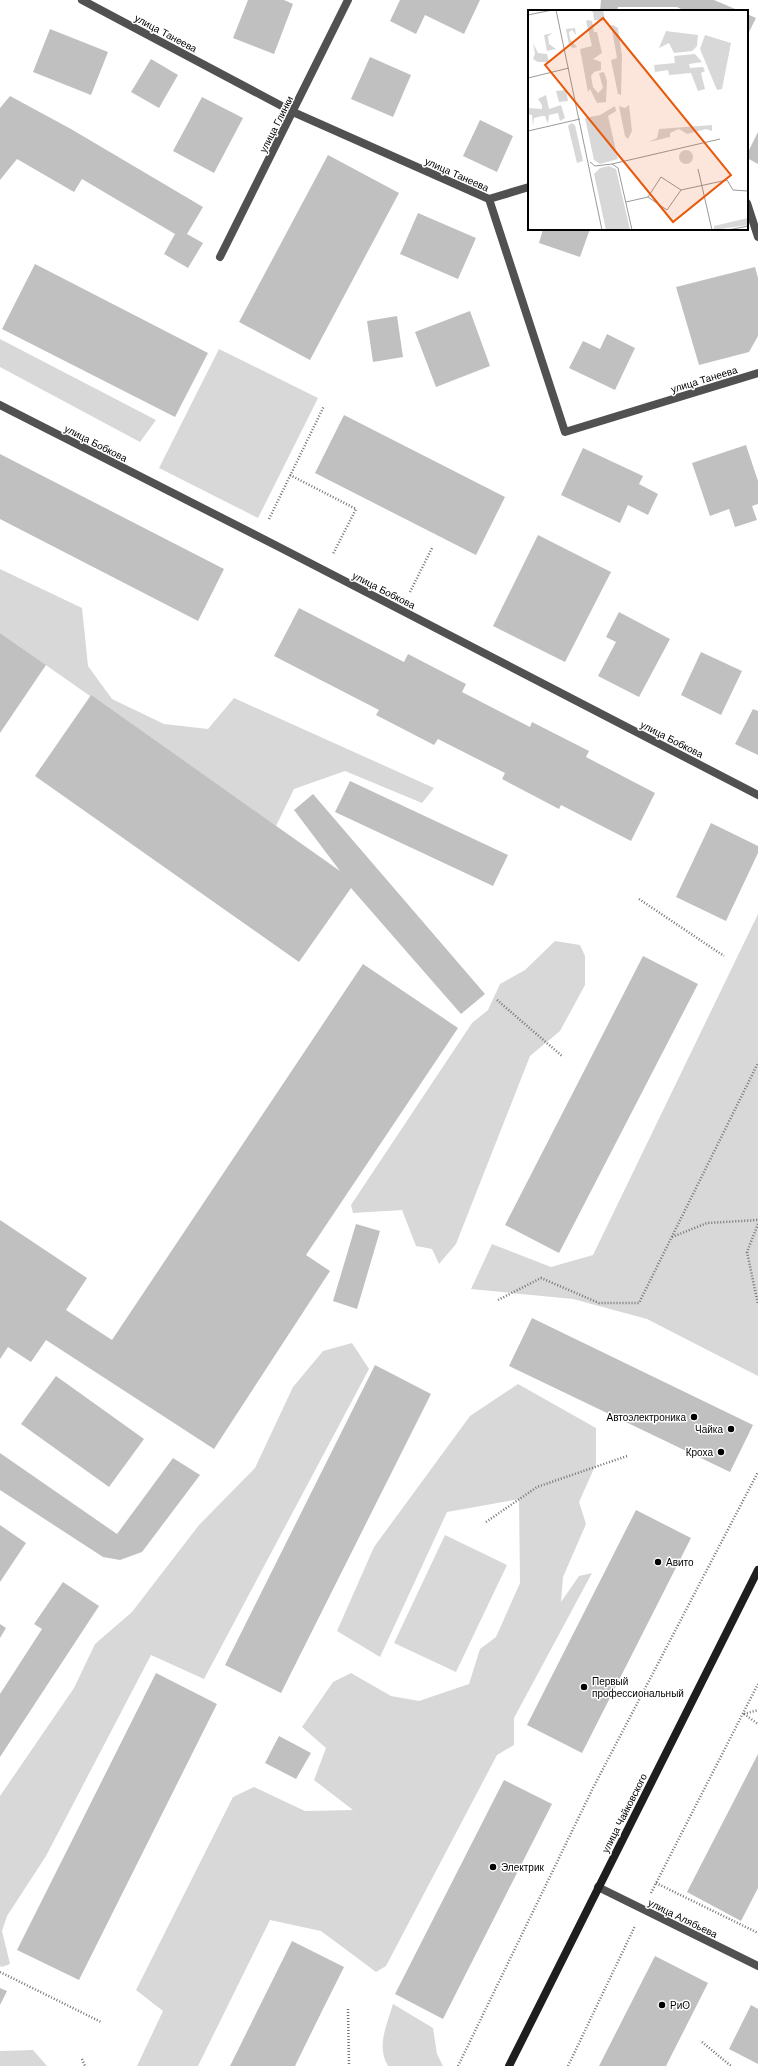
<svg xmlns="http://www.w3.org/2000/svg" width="758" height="2066" viewBox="0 0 758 2066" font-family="Helvetica,sans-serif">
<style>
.green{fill:#d8d8d8}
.building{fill:#c0c0c0}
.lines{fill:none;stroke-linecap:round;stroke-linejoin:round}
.path{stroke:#737373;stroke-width:2.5;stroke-dasharray:1 2;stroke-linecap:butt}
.street{stroke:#515151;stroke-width:8}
.secondary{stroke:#1e1e1e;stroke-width:8}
.poi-dot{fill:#000;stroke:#fff;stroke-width:1.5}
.labels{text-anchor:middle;stroke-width:3;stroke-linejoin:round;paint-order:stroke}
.street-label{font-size:10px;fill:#000;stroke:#fff}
.poi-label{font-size:10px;fill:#000;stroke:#fff;text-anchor:start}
.inset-road{fill:none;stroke:#999;stroke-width:1}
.view{fill:#e8590c;fill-opacity:0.15;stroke:#e8590c;stroke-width:2}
.inset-edge{fill:none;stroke:#000;stroke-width:2}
</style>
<rect width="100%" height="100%" fill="#fff"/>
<!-- green -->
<path class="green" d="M0 339 156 420 140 442 0 367Z
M219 349 318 398 258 518 159 468Z
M0 569 82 608 88 666 112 699 164 724 208 729 234 698 434 788 422 803 345 771 294 789 276 826 0 633Z
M758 914V1376L647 1319 573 1299 471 1289 492 1244 551 1267 593 1255Z
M555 941 580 945 585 956V985L560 1031 530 1056 456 1244 439 1264 432 1249 416 1246 402 1210 353 1213 351 1205 472 1023 488 1010 500 984 525 970Z
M352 1343 369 1369 204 1679 151 1655 46 1856 7 1916 2 1931 10 1964 2 1967 0 1966V1796L74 1688 95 1644 132 1612 199 1525 255 1468 293 1387 323 1351Z
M518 1384 596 1428V1464L579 1502 586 1524 563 1577 561 1602 579 1576 592 1573 514 1718V1745L497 1755 386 1966 376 1972 321 1931 270 1920 198 2066H137L163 2011 136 1990 233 1797 254 1787 305 1811 353 1810 314 1780 326 1748 302 1727 333 1682 351 1673 391 1696 419 1701 469 1684 480 1649 496 1637 520 1583 519 1499 447 1512 380 1657 337 1631 374 1547 470 1416Z
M445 1535 507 1565 456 1672 394 1643Z
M393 2004 433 2028 437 2054 443 2066H388C376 2046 387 2025 393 2004Z
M33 2050 47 2066H0V2051Z"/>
<!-- building -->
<path class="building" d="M248 0H284L293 4 274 54 233 38Z
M400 0H480L464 34 425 15 416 34 390 21Z
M601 0H714L740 11H685L677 7H618L617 11H600Z
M747 14 756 18 747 36Z
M50 29 108 52 91 95 33 72Z
M370 57 411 75 393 117 351 99Z
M151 59 178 75 159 108 131 92Z
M10 96 71 129 203 207 187 234 203 243 188 268 164 254 175 234 82 179 74 192 17 159 0 180V108Z
M202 97 243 118 214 173 173 151Z
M480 120 513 136 497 172 463 156Z
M758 132V164L747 158V154Z
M328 155 399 193 310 360 239 322Z
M418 213 476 238 458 279 400 254Z
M543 229H590L580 257 539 243Z
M35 264 208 353 175 417 2 329Z
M755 267 758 278V336L749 352 699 365 676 287Z
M470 311 490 366 436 387 415 332Z
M397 316 403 357 373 362 367 321Z
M607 334 635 348 615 390 569 368 583 341 600 349Z
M344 415 505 497 476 555 315 473Z
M746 445 758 481V504L752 506 757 520 735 527 729 509 710 516 692 463Z
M583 448 643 476 639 484 658 494 648 515 628 505 620 523 561 495Z
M0 454 224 569 198 621 0 519Z
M538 535 611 572 565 662 493 626Z
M299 608 404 662 408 654 466 684 462 692 530 727 532 722 589 751 586 757 655 793 631 841 561 805 559 809 502 779 505 773 438 739 434 745 376 715 379 710 274 656Z
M619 612 670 639 639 697 598 676 616 642 606 637Z
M0 633 46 665 0 733Z
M701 652 742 671 721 715 681 695Z
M91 695 340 871 294 810 313 794 485 994 461 1014 351 888 299 962 35 776Z
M753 709 758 711V755L735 744Z
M350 781 508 855 493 886 335 812Z
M711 823 758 846V853L726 921 676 897Z
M643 956 698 984 559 1253 505 1225Z
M363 964 458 1028 306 1255 330 1271 214 1449 46 1340 31 1362 8 1347 0 1359V1220L87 1278 66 1310 112 1340Z
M356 1224 380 1231 357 1309 333 1301Z
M532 1318 753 1425 730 1472 509 1366Z
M375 1365 431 1394 281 1693 225 1665Z
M56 1376 144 1439 109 1487 21 1424Z
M0 1453 117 1534 173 1458 200 1475 142 1552 120 1560 103 1557 0 1490Z
M636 1510 691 1538 582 1753 527 1725Z
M0 1525 26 1543 0 1582Z
M63 1582 99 1606 0 1757V1694L42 1629 34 1624Z
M0 1624 6 1628 0 1638Z
M156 1673 217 1704 79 1980 17 1950Z
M279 1736 311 1753 296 1779 265 1763Z
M758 1754V1888L741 1921 687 1892Z
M504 1780 552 1804 443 2019 395 1994Z
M292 1941 344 1967 322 2011 295 2066H230Z
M655 1956 708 1983 666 2066H599Z
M0 1988 7 1991 0 2005Z
M751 2005 758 2009V2064L729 2049Z"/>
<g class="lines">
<!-- path -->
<path class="path" d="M290 475 356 509 333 554
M269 519 324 406
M410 592 432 548
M639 899 724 956
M497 1000 562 1056
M758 1224 747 1252 758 1304
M672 1237 707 1223 758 1220
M498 1300 541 1278 599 1303H639L758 1063
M486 1522 537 1487 627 1456
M744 1714 758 1724
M744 1714 758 1710
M656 1883 758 1933
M651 1893 758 1684
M0 1972 101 2022
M348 2009 349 2066
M702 2042 731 2066
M82 2059 85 2066
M458 2066 593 1788 758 1472
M568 2066 635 1926"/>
<!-- street -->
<path class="street" d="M82 0 293 112 489 199 565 432 758 373
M489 199 529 187
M747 203 758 237
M220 257 348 0
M0 405 279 547 758 795
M598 1887 758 1966"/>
<!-- secondary -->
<path class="secondary" d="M509 2066 758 1570"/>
</g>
<!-- markers -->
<g class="poi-dot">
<circle cx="694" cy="1417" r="4"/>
<circle cx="731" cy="1429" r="4"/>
<circle cx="721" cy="1452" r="4"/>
<circle cx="658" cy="1562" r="4"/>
<circle cx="584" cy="1687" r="4"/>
<circle cx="493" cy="1867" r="4"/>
<circle cx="662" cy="2005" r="4"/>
</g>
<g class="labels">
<!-- street labels -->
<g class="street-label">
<text transform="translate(166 33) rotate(28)" y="4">улица Танеева</text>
<text transform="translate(276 124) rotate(-63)" y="4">улица Глинки</text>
<text transform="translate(457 174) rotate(24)" y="4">улица Танеева</text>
<text transform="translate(704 379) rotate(-17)" y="4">улица Танеева</text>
<text transform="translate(96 443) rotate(27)" y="4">улица Бобкова</text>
<text transform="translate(384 590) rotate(27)" y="4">улица Бобкова</text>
<text transform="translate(672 739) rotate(27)" y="4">улица Бобкова</text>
<text transform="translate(624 1813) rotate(-63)" y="4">улица Чайковского</text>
<text transform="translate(683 1918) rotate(26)" y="4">улица Алябьева</text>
</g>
<!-- poi labels -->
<g class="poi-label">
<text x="686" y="1421" text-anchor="end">Автоэлектроника</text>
<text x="723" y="1433" text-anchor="end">Чайка</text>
<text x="713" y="1456" text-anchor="end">Кроха</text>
<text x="666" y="1566">Авито</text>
<text x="592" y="1685">Первый<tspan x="592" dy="12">профессиональный</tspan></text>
<text x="501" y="1871">Электрик</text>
<text x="670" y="2009">РиО</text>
</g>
</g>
<!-- overview -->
<g transform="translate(528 10)">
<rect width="220" height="220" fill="#fff"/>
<path d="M60 0H75L77 9 74 11 66 10 65 2ZM60 10 64 11 66 22H69L74 43 65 49 73 52V60L66 62 63 66 65 77 70 83 75 78 71 63 76 62 79 71 78 92 69 93 62 79 60 82 52 39 64 36 58 11ZM85 15 90 18 94 46 93 85 90 84 83 50 89 48 84 20 81 16ZM47 18 48 25 44 20 41 22 42 29 49 37 45 38 41 35 38 19ZM138 21 170 25 169 36 164 41 146 43 141 33 131 38ZM25 23 20 26 21 34 28 39 19 41 16 25ZM177 25 203 33 194 79 189 80 172 39ZM5 33 10 43 19 44 21 52H10L5 49 7 44ZM167 44 174 52 161 54 162 58 175 57 177 61 173 63 177 79 170 81 163 63 141 65 140 60 127 62 126 55 147 53 146 46ZM38 80 40 91 31 92 28 81ZM18 85 21 99 33 95 37 108 32 111 30 103 21 105 20 114 17 106H14L6 108 5 116 4 105 0 104V98L14 99V95L10 89ZM101 95 104 121 100 129 97 126 91 96 97 98ZM87 96 88 101 80 106 90 149 72 154 66 150 57 108 72 105ZM43 113 47 115 55 151 49 153 40 116ZM184 115V121L178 119 159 124 151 119 142 123V127L121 132 129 128 131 119ZM151 147a7 7 0 1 1 14 0a7 7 0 1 1-14 0ZM81 156 88 159 102 220H78L66 164 72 158ZM220 208V215L186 220V216Z" fill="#d8d8d8"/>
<path class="inset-road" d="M28 0 74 220M0 5 24 0M0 68 41 58M0 121 52 109M62 152 67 156 84 154 90 158 104 220M84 154 192 129M170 159 184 220M120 187 139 200 153 180M98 192 120 187 133 167 153 180 199 170 205 180 220 181M200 220 220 216"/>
<path class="view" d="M75 8 203 165 145 212 17 55Z"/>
<rect width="220" height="220" class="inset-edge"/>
</g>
</svg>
